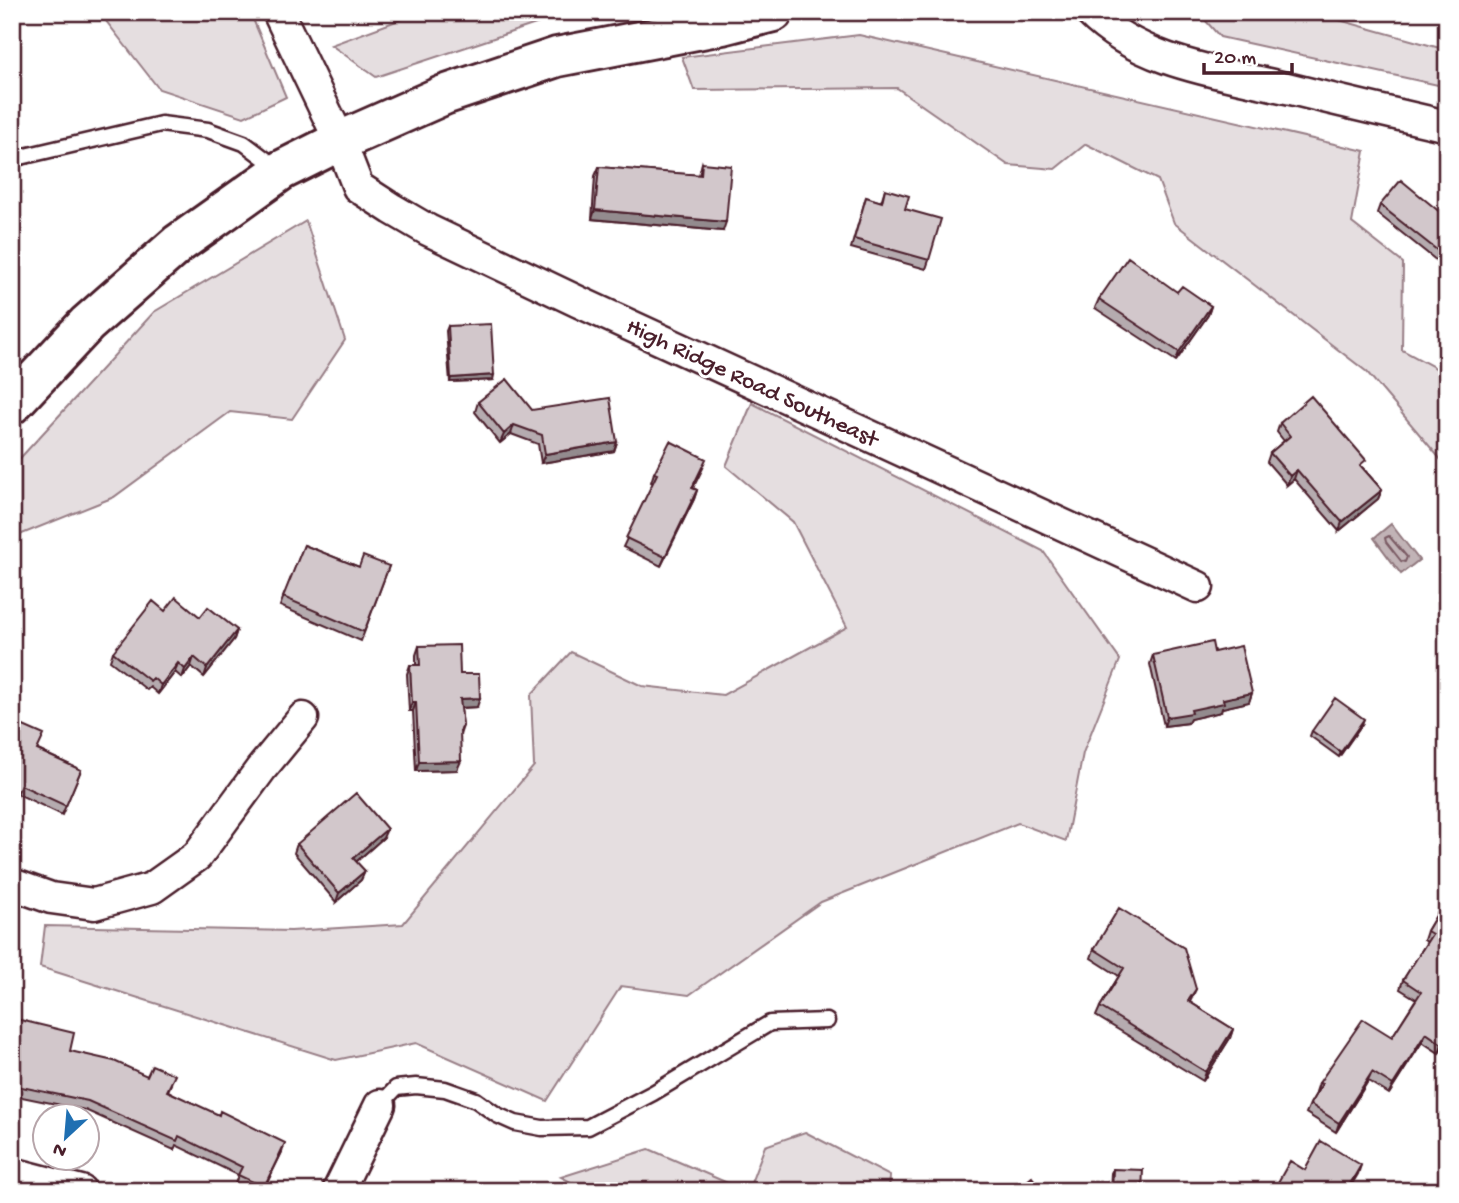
<svg xmlns="http://www.w3.org/2000/svg" width="1459" height="1203" viewBox="0 0 1459 1203" font-family="'Gochi Hand',sans-serif">
<style>
.green{fill:#e5dee0;stroke:#987e86;stroke-width:2}
.water{fill:#c1b3b6;stroke:#91787e;stroke-width:2}
.lines{fill:none;stroke-linecap:round;stroke-linejoin:round}
.shore{stroke:#7a5a63;stroke-width:2}
.lane-casing{stroke:#4a1f2b;stroke-width:19}
.street-casing{stroke:#4a1f2b;stroke-width:35}
.secondary-casing{stroke:#4a1f2b;stroke-width:44}
.lane{stroke:#fff;stroke-width:14}
.street{stroke:#fff;stroke-width:30}
.secondary{stroke:#fff;stroke-width:38}
.wall{fill:#b5abaf;stroke:#4a1f2b;stroke-width:2}
.shaded-wall{fill:#938b8e;stroke:#4a1f2b;stroke-width:2}
.building{fill:#d2c7cb;stroke:#4a1f2b;stroke-width:2}
.labels{text-anchor:middle;stroke-width:6;stroke-linejoin:round;paint-order:stroke}
.street-label{font-size:24px;fill:#4a1f2b;stroke:#fff}
</style>
<rect width="100%" height="100%" fill="#fff"/>
<filter id="ink" filterUnits="userSpaceOnUse"><feTurbulence type="fractalNoise" baseFrequency=".0143" numOctaves="2"/><feDisplacementMap in="SourceGraphic" scale="14" xChannelSelector="R" yChannelSelector="G"/><feConvolveMatrix kernelMatrix="1 2 1 2 8 2 1 2 1" color-interpolation-filters="sRGB"/></filter>
<g filter="url(#ink)">
<!-- green -->
<path class="green" d="M99 12H250L286 97 244 117 159 89Z
M421 12H572L376 77 331 45Z
M1198 12H1321V15L1447 50V87L1220 37Z
M859 35 1365 151 1352 223 1403 263 1402 350 1447 374V467L1367 372 1174 223 1158 180 1086 144 1055 169 1008 165 897 88 694 90 682 57Z
M306 221 345 340 292 419 230 412 114 497 12 538V467L154 312Z
M752 403 1043 551 1120 660 1083 753 1066 841 1018 823 821 902 689 995 621 986 547 1101 416 1043 336 1060 40 967 45 926 291 931 403 924 534 766 531 695 571 652 642 686 723 695 847 627 793 522 726 466Z
M805 1132 890 1176 889 1191H748L765 1146Z
M649 1149 746 1191H588L561 1177Z"/>
<!-- water -->
<path class="water" d="M1391 524 1419 560 1401 574 1374 538Z"/>
<g class="lines">
<!-- shore -->
<path class="shore" d="M1389 536 1407 557 1405 562 1401 561 1386 542 1385 538Z"/>
<defs>
<path id="lane" d="M12 159 161 124 208 130 244 143 280 170
M380 1105 396 1088 416 1086 445 1089 476 1100 497 1115 515 1123 542 1128 588 1127 653 1093 770 1023 827 1021"/>
<path id="street" d="M278 12 340 141 358 187 392 209 428 230 579 302 1198 587
M1090 12C1141 64 1224 73 1291 89 1343 102 1395 114 1447 126
M12 884 51 898 94 904 152 888 197 856 261 769 303 718
M12 1173 81 1191
M338 1191 380 1105"/>
<path id="secondary" d="M12 404 87 324 178 244 282 170 340 141 444 95 557 57 722 25 773 12"/>
</defs>
<!-- lane casing -->
<use href="#lane" class="lane-casing"/>
<!-- street casing -->
<use href="#street" class="street-casing"/>
<!-- secondary casing -->
<use href="#secondary" class="secondary-casing"/>
<!-- lane -->
<use href="#lane" class="lane"/>
<!-- street -->
<use href="#street" class="street"/>
<!-- secondary -->
<use href="#secondary" class="secondary"/>
</g>
<!-- wall -->
<path class="wall" d="M702 163 723 231 592 219 595 176 599 167 699 175Z
M885 189 905 209 929 260 926 269 851 248 866 197 881 202Z
M1380 205 1447 218V269L1377 213Z
M1177 292 1211 306 1208 315 1176 361 1095 308 1099 299Z
M448 326 493 380 450 382 446 331Z
M478 402 532 410 617 442 614 451 541 463 538 444 511 434 500 443 475 412Z
M1280 423 1363 468 1382 490 1378 499 1339 531 1294 479 1287 485 1267 462 1270 453 1284 441 1277 432Z
M703 468 693 488 697 490 694 499 661 566 623 547 653 483 651 482 654 473Z
M304 545 359 567 389 566 361 641 280 606Z
M165 611 200 617 237 630 234 639 204 677 191 666 182 678 175 672 158 694 150 687 147 690 110 661 113 652Z
M419 646 460 674 477 707 461 708 463 726 460 735 457 770 416 771 413 711H409L407 674 410 665H416V655Z
M1214 652 1252 693 1249 702 1222 708 1221 712 1190 719 1188 723 1164 726 1150 664 1153 655Z
M12 721 38 750 81 770 62 815 18 794 14 803H12Z
M1362 724 1339 757 1310 736 1312 731Z
M383 838 356 862 365 871 361 880 336 902 294 853 297 844Z
M1447 897V1041L1439 1053 1422 1042 1389 1094 1368 1081 1336 1132 1306 1113 1310 1104 1317 1092H1316L1319 1083 1392 1037 1416 999 1400 989 1403 980 1427 942 1424 940 1427 931Z
M1094 949 1196 989 1190 1002 1233 1029 1230 1038 1203 1081 1096 1016 1100 1007 1119 976 1091 958Z
M12 1018 70 1051 171 1084 168 1091 282 1152 263 1191H249L235 1184 238 1175 176 1145 174 1150 85 1110 12 1095Z
M1113 1169 1142 1191H1110L1111 1173Z"/>
<!-- shaded-wall -->
<path class="shaded-wall" d="M595 210 726 222 723 231 592 219Z
M1211 306 1208 315 1176 361 1179 352Z
M494 375 493 380 450 382 451 378Z
M514 425 511 434 500 443 504 434Z
M617 442 614 451 541 463 545 454Z
M1297 470 1294 479 1287 485 1290 476Z
M697 490 694 499 661 566 665 557Z
M1382 490 1378 499 1339 531 1342 522Z
M237 630 234 639 204 677 207 668Z
M194 657 191 666 182 678 185 669Z
M178 663 175 672 158 694 161 685Z
M1252 693 1249 702 1222 708 1221 712 1190 719 1188 723 1164 726 1167 717 1223 699Z
M480 698 477 707 457 708 460 699Z
M412 702H416L413 711H409Z
M1364 719 1362 724 1339 757 1341 752Z
M461 761 457 770 416 771 419 762Z
M387 829 383 838 350 867 353 858Z
M365 871 361 880 336 902 339 893Z
M1233 1029 1230 1038 1203 1081 1206 1072Z
M1426 1033 1422 1042 1389 1094 1393 1085Z
M1447 1037V1041L1439 1053 1442 1044Z
M1372 1072 1368 1081 1336 1132 1339 1123Z
M285 1143 282 1152 263 1191Z
M1361 1165 1358 1174 1348 1191H1346Z"/>
<!-- building -->
<path class="building" d="M702 163 731 166 726 222 595 210 599 167 701 175Z
M1401 180 1447 218V258L1380 205Z
M885 189 909 196 905 209 941 219 929 260 854 239 866 197 882 202Z
M1128 257 1177 292 1182 286 1211 306 1179 352 1099 299Z
M491 324 494 375 451 378 448 326Z
M507 379 532 410 610 398 617 442 545 454 542 435 514 425 504 434 478 402Z
M1311 396 1366 460 1360 465 1382 490 1342 522 1297 470 1290 476 1270 453 1290 436 1280 423Z
M670 441 706 459 692 488 697 490 665 557 626 538 657 474 654 473Z
M304 545 359 567 363 556 389 566 364 632 283 597Z
M176 597 200 617 208 607 237 630 207 668 194 657 185 669 178 663 161 685 153 678 150 681 113 652 153 601 165 611Z
M1212 642 1214 652 1241 646 1252 693 1223 699 1224 703 1191 710 1192 713 1167 717 1153 655Z
M459 645 460 674H479L480 698 460 699 463 726 460 731 461 761 419 762 416 702H412L410 665H420L419 646Z
M1335 698 1364 719 1341 752 1312 731Z
M12 721 44 735 37 750 81 770 66 806 21 785 17 794 12 792Z
M356 793 387 829 353 858 365 871 339 893 297 844Z
M1447 897V1037L1442 1044 1426 1033 1393 1085 1372 1072 1339 1123 1310 1104 1322 1084 1319 1083 1363 1019 1392 1037 1421 992 1403 980 1432 934 1427 931Z
M1119 908 1184 948 1196 989 1188 1001 1233 1029 1206 1072 1100 1007 1124 968 1094 949Z
M12 1018 74 1033 70 1051 114 1061 147 1076 152 1065 175 1075 167 1091 219 1115 220 1111 285 1143 264 1187 238 1175 242 1167 179 1136 177 1141 88 1101 12 1085Z
M1321 1141 1361 1165 1346 1191H1273L1290 1161 1305 1170Z
M1113 1169 1143 1170 1142 1191H1112Z
M1032 1177 1043 1191H1015Z"/>
</g>
<g class="labels">
<!-- street labels -->
<g class="street-label">
<text transform="translate(753 381) rotate(25)" y="8">High Ridge Road Southeast</text>
</g>
</g>
<!-- margin -->
<rect width="1459" height="1203" fill="none" stroke="#fff" stroke-width="42"/>
<rect x="21" y="21" width="1417" height="1161" fill="none" stroke="#4a1f2b" stroke-width="2.5" filter="url(#ink)"/>
<!-- north arrow -->
<g transform="translate(66 1137) rotate(206)"><circle r="33" fill="#ffffff" stroke="#b7a5aa" stroke-width="2"/>
<path d="M0-5L12 26L0 18L-12 26Z" fill="#1f6fb2"/>
<text y="-10" font-size="19" font-weight="bold" text-anchor="middle" fill="#4a1f2b">N</text>
</g>
<!-- scale -->
<path d="M1204 63v10h88v-10" fill="none" stroke="#4a1f2b" stroke-width="3.5"/>
<text x="1214" y="63" font-size="21" fill="#4a1f2b" stroke="#ffffff" stroke-width="5" paint-order="stroke">20 m</text>
</svg>
